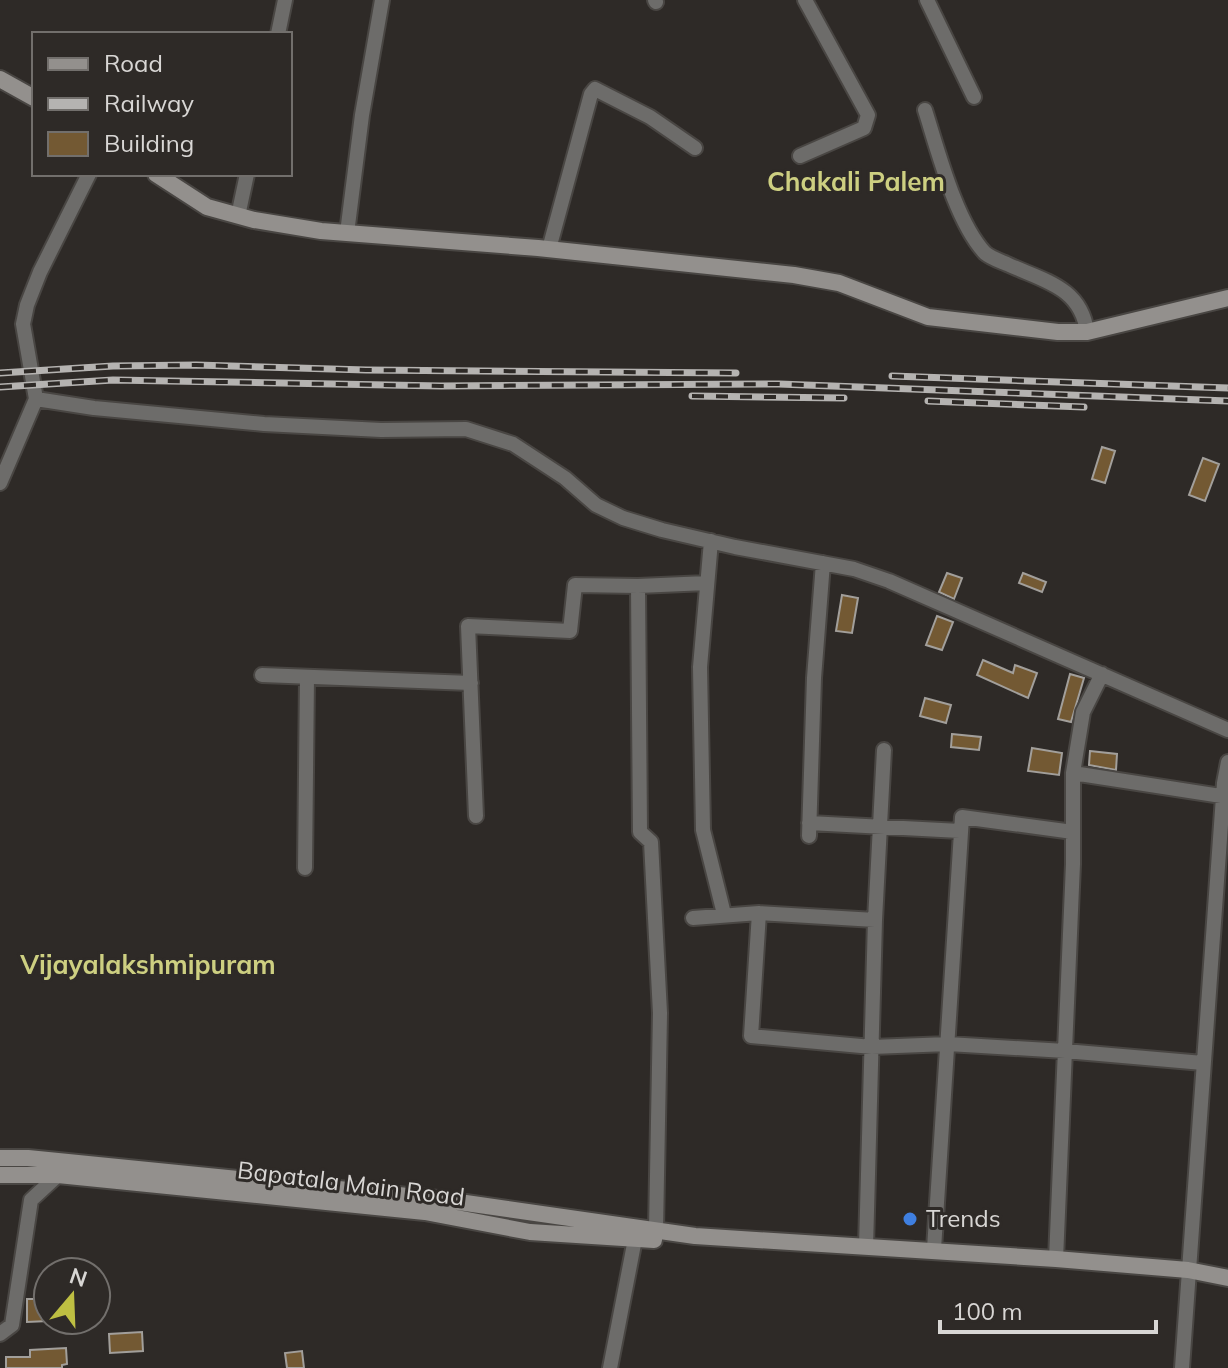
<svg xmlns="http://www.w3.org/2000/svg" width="1228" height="1368" viewBox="0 0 1228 1368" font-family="Mulish,sans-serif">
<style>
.building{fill:#735933;stroke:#a29f9b;stroke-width:2}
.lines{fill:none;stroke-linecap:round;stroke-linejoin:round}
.street-casing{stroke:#494643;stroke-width:18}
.secondary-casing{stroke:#494643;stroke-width:20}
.street{stroke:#6d6c6a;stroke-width:14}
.secondary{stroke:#93908d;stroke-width:16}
.rail-casing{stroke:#b5b3b1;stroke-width:7}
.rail{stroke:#2e2a27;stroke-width:4;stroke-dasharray:12;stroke-linecap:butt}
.shop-dot{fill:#3f7fe0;stroke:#2e2a27;stroke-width:3}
.labels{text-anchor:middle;stroke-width:6;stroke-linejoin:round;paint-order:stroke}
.street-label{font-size:24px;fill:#d8d6d4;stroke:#2e2a27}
.poi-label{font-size:24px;fill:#d8d6d4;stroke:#2e2a27;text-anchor:start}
.neighbourhood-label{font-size:26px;font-weight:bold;fill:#cdcf81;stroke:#2e2a27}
</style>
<rect width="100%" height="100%" fill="#2e2a27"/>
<!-- building -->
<path class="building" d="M1102 447 1115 451 1105 483 1092 479Z
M1203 458 1219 464 1205 501 1189 495Z
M947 573 962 578 954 599 939 592Z
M1023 573 1046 582 1042 592 1019 583Z
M842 595 858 598 852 633 836 631Z
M937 616 953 622 942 650 926 645Z
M983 660 1013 673 1015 665 1037 673 1028 698 977 675Z
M1070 674 1084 678 1071 722 1058 719Z
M925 698 951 705 946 723 920 716Z
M952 734 981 737 979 750 951 747Z
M1032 748 1062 753 1059 775 1028 771Z
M1090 751 1117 754 1116 770 1089 765Z
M27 1299H48V1321L27 1322Z
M142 1332 143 1351 110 1353 109 1334Z
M66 1348 67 1364 62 1365V1368H6V1357H30V1350Z
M302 1351 304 1368H287L285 1353Z"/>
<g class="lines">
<defs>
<path id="street" d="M655 0 656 2
M927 0 974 97
M278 34 285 0
M925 110C938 151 956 222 985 253 991 258 1000 261 1007 264 1044 281 1081 287 1087 332
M800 156 864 128 868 115 805 0
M238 216 247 174
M347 233 362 115 382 0
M549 249 591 94 595 89 650 117 695 148
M36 399 94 408 264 424 381 430 466 429 513 444 565 478 596 505 623 518 662 530 735 547 854 569 889 581 1228 730
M0 483 36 399 23 324 27 305 40 272 89 174
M711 541 700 667 703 830 724 914
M638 586 640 832 651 842 660 1013 656 1230
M262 675 471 683
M1073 773 1228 797
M476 816 468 626 570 631 575 585 638 586 707 583
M809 823 960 831
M809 836 814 678 823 563
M305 868 307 677
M759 913 751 1036 872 1047 948 1044 1065 1051 1203 1063
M693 918 759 913 875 920
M866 1247 875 920 884 750
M934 1249 962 817 1073 832
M1056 1259 1073 864V773L1083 712 1102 674
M0 1334 12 1325 31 1200 58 1175
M610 1368 635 1239 633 1228
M1182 1368 1224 783 1228 762"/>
<path id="secondary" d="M0 79 34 98
M156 174 207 207 254 220 321 231 538 248 794 275 839 283 928 317 1058 332H1087L1228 298
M0 1158H28L438 1199 695 1236 1056 1259 1188 1270 1228 1278
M0 1175H58L425 1212 530 1232 654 1240"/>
</defs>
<!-- street casing -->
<use href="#street" class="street-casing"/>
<!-- secondary casing -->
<use href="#secondary" class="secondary-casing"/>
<!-- street -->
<use href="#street" class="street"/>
<!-- secondary -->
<use href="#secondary" class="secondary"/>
<defs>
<path id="rail" d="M0 373 113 366 196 365 366 370 736 373
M892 376 1228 388
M0 387 113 380 441 386 779 384 1228 401
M692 396 844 398
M928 401 1084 407"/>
</defs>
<!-- rail casing -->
<use href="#rail" class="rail-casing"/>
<!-- rail -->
<use href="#rail" class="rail"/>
</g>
<!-- markers -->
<circle class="shop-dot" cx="910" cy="1219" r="8"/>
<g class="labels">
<!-- street labels -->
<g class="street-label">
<text transform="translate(351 1184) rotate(7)" y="8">Bapatala Main Road</text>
</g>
<!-- poi labels -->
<g class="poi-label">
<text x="926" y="1227">Trends</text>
</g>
<!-- neighbourhood labels -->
<g class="neighbourhood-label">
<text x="856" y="191">Chakali Palem</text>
<text x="148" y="974">Vijayalakshmipuram</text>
</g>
</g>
<!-- legend -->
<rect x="32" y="32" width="260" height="144" fill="#2e2a27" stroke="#726f6c" stroke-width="2"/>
<rect x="48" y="58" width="40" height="12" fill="#93908d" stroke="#726f6c" stroke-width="2"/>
<text x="104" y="72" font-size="24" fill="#d8d6d4">Road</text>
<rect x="48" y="98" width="40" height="12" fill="#b5b3b1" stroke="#726f6c" stroke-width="2"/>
<text x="104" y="112" font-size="24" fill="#d8d6d4">Railway</text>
<rect x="48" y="132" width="40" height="24" fill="#735933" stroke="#726f6c" stroke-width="2"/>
<text x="104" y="152" font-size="24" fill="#d8d6d4">Building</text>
<!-- north arrow -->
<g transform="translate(72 1296) rotate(19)"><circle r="38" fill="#2e2a27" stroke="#726f6c" stroke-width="2"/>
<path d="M0-6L14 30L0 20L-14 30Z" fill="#bebf42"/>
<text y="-12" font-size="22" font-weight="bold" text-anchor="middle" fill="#d8d6d4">N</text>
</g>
<!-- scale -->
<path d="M940 1320v12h216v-12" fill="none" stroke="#d8d6d4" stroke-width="4"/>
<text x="952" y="1320" font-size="24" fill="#d8d6d4" stroke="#2e2a27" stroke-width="6" paint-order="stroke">100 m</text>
</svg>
